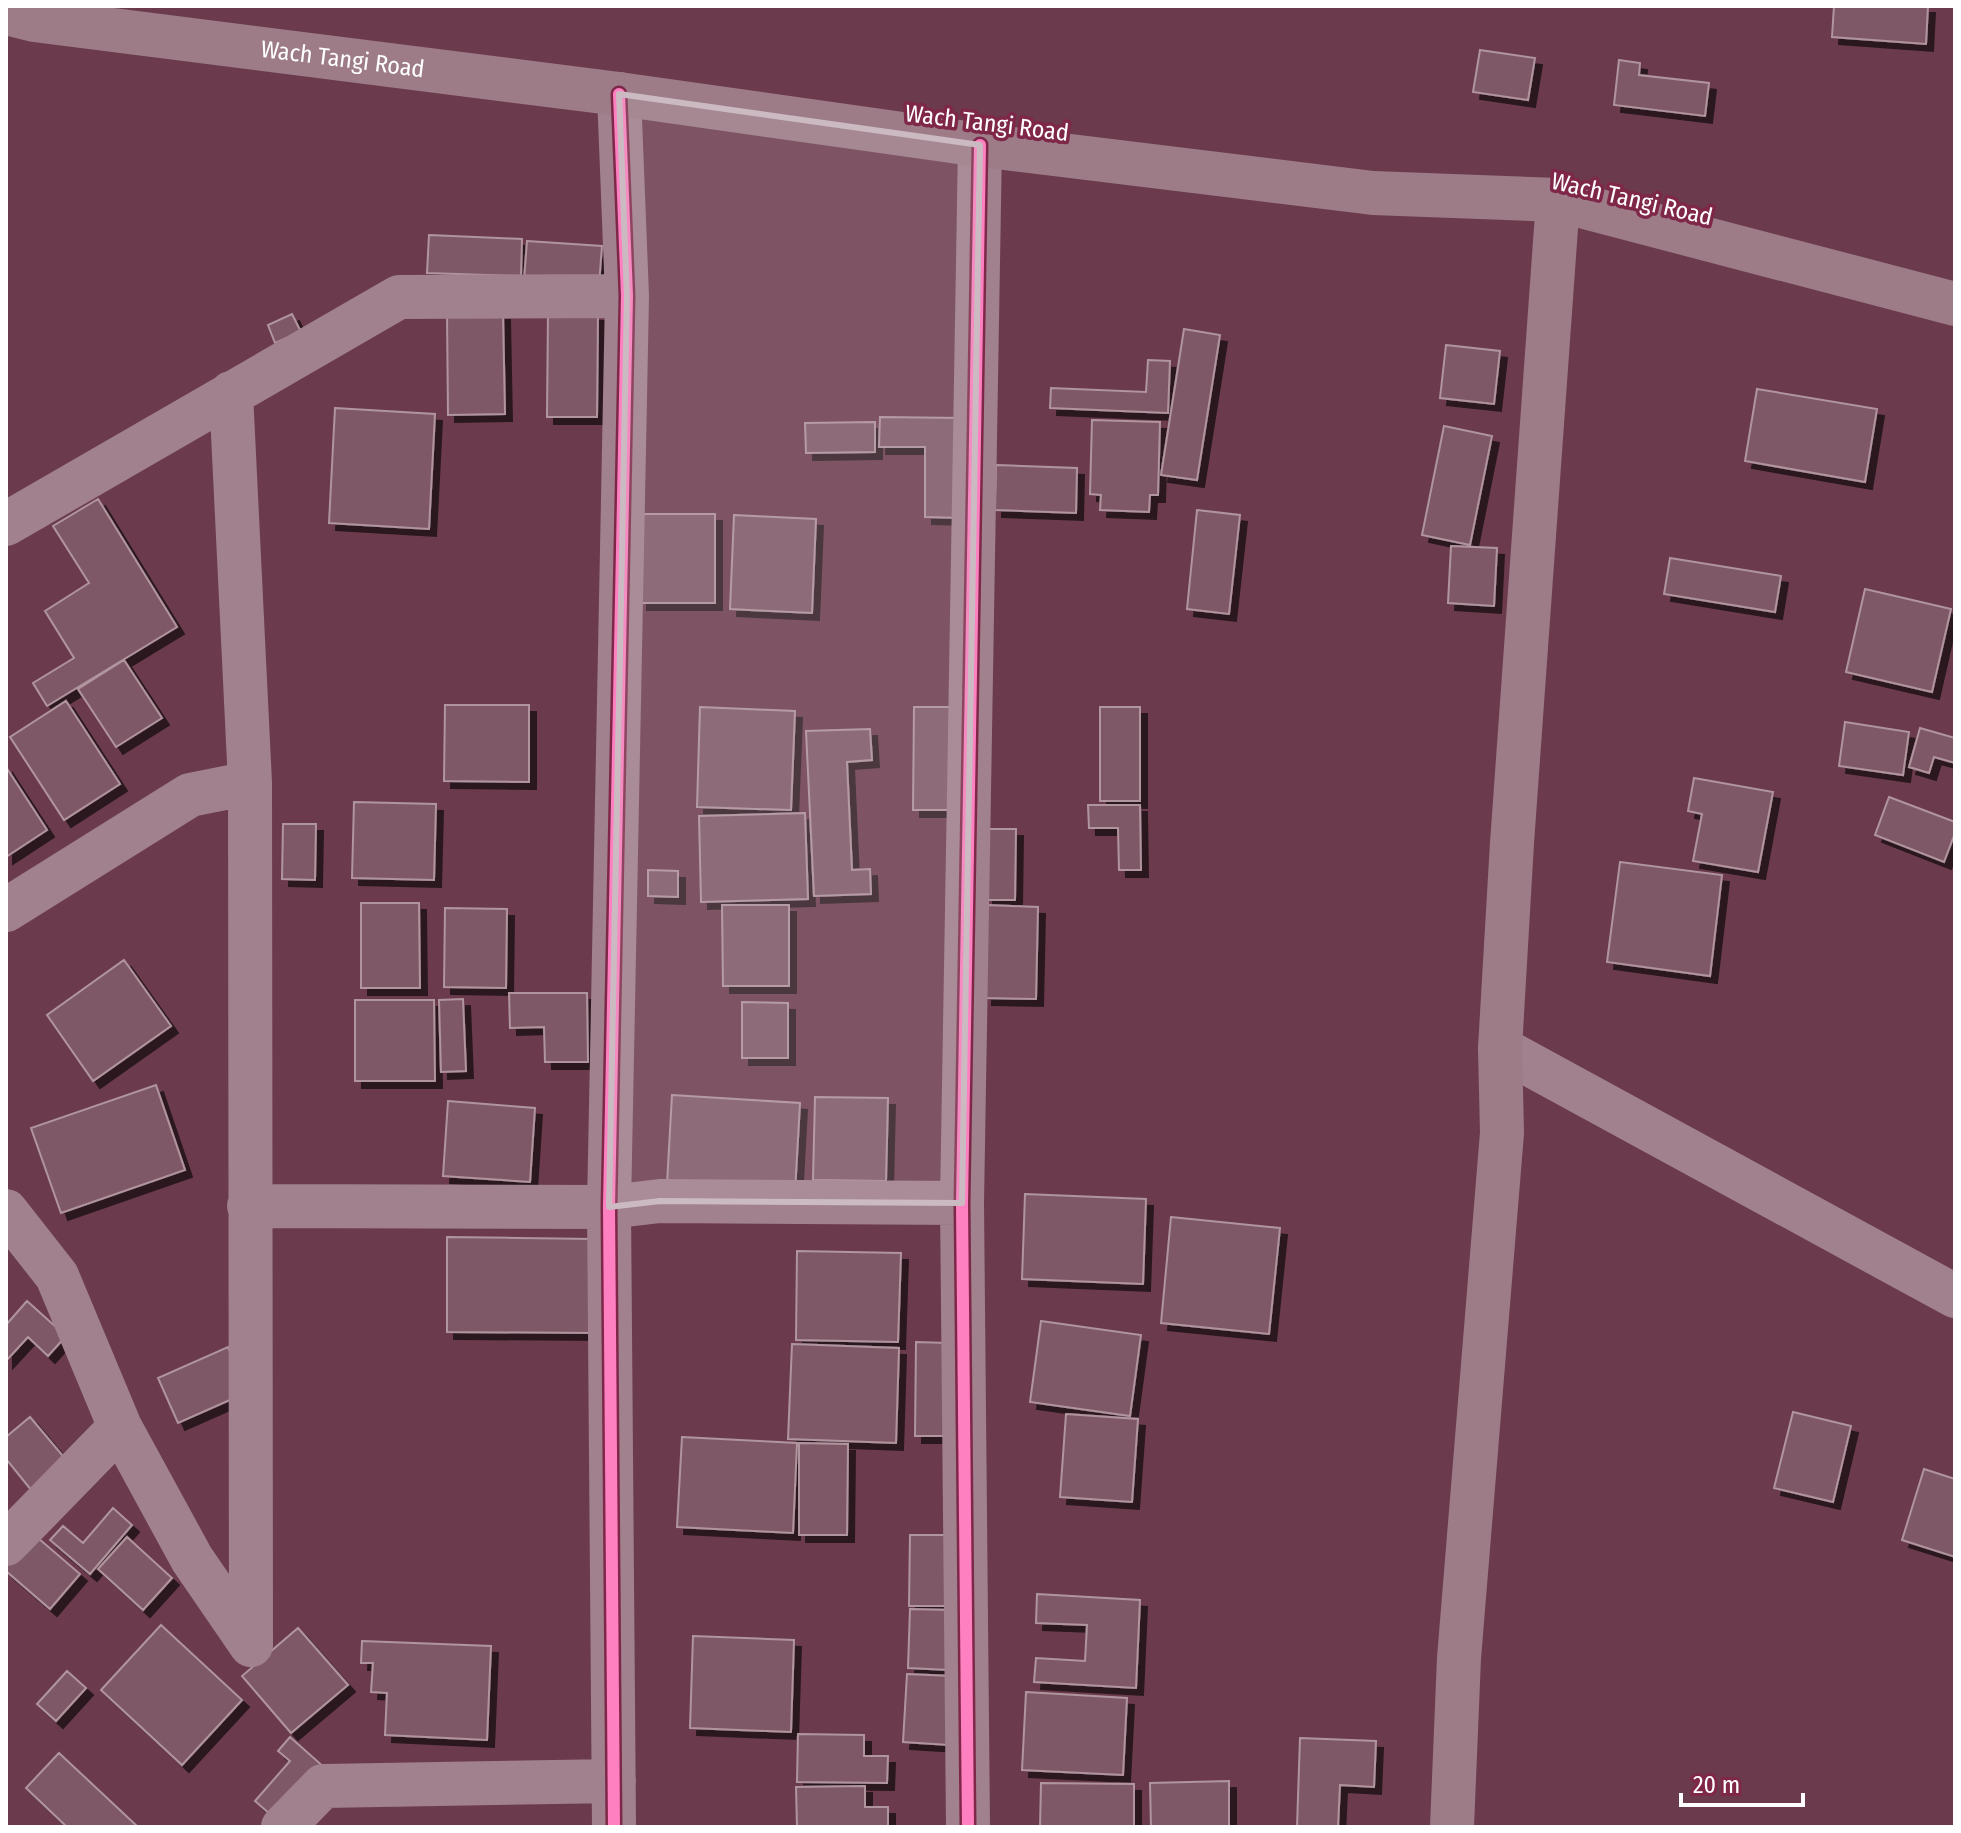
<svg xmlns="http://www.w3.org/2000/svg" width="1961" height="1833" viewBox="0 0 1961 1833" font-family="'Fira Sans Condensed',sans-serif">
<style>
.building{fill:#7e5866;stroke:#b0949e;stroke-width:2;filter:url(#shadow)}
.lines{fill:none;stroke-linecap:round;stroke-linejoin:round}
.street{stroke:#a1818e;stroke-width:44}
.secondary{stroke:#9d7c88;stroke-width:44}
.cycleway-casing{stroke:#7f2748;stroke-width:17}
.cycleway{stroke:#ff80c0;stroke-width:12}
.marked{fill:#cbbac1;fill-opacity:0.2;stroke:#cbbac1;stroke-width:6;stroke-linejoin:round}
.labels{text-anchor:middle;stroke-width:7;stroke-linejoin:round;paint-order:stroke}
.street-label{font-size:24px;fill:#fff;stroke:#7f2748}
</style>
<defs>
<filter id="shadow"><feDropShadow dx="7" dy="7" stdDeviation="0" flood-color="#0009"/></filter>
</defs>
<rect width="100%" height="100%" fill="#6b3b4d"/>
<!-- building -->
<path class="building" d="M1834 6H1928L1926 44 1832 37Z
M1480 50 1535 58 1528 100 1473 92Z
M1619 60 1640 63 1639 75 1709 83 1705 116 1614 105Z
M429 235 522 239 521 276 427 273Z
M527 241 602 246 599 285 524 280Z
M503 313 505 414 448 415 447 314Z
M548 313 598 314 597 417H547Z
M292 314 301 332 275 343 268 325Z
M1184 329 1220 335 1197 480 1161 475Z
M1446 345 1500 351 1494 404 1440 398Z
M1148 360 1170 361 1168 413 1050 408 1051 388 1146 392Z
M1757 389 1877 409 1865 482 1745 461Z
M335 408 435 414 429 529 329 523Z
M880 417 963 418 962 518 925 517V447H879Z
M1092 420 1160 422 1158 495H1150L1149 512 1100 510 1101 495 1090 494Z
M875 422V452L806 453 805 423Z
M1444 426 1492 436 1470 545 1422 535Z
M996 465 1077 468 1076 513 995 510Z
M98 499 177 627 47 706 33 683 74 658 45 611 89 583 53 526Z
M1197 510 1240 515 1229 614 1187 609Z
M640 514H715V603H640Z
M734 515 816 519 812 613 730 609Z
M1451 546 1497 548 1494 606 1448 603Z
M1670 558 1781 576 1775 612 1664 594Z
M1865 589 1951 609 1932 692 1846 672Z
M124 660 162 718 116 747 78 689Z
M66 701 120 784 64 820 10 737Z
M445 705H529V782L444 781Z
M700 707 795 711 791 810 697 807Z
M914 707H953V810H913Z
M1100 707H1140V801H1100Z
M1845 722 1909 732 1903 775 1839 766Z
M1920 728 1955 738V763L1934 757 1929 773 1909 767Z
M870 729 872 760 847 762 852 870 870 869 871 894 814 896 806 731Z
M6 767 47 830 6 857Z
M1694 778 1773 792 1758 872 1693 861 1702 814 1688 811Z
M1889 797 1955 822V833L1944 862 1875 835Z
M354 802 436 804 434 880 352 878Z
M1088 805H1140L1141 870H1119L1118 828H1089Z
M805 813 808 899 701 902 699 816Z
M283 824H316L315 880 282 879Z
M987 829H1016L1015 900H986Z
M1620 862 1722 875 1710 976 1607 962Z
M648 870 678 871V897L648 896Z
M361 903H419L420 988H361Z
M722 905H789V986H723Z
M987 905 1038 907 1036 999 985 998Z
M445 908 507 909 506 988 444 987Z
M124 960 171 1026 93 1081 47 1015Z
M509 993H587L588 1062H545L544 1027 510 1028Z
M463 999 466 1071 441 1072 439 1000Z
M355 1000H434L435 1081H355Z
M742 1002 788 1003V1058H742Z
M156 1085 185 1170 61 1213 31 1128Z
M672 1095 800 1103 795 1192 667 1184Z
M815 1097 888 1098 886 1181 813 1180Z
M448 1101 535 1108 530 1182 443 1176Z
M1025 1194 1146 1199 1143 1284 1022 1279Z
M1171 1217 1280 1228 1269 1334 1161 1323Z
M447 1237 594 1239V1333L447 1332Z
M797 1251 901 1253 898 1342 796 1340Z
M27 1301 66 1336 48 1356 28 1337 6 1361V1325Z
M1041 1321 1141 1335 1130 1416 1030 1402Z
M916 1342 947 1343V1436H915Z
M792 1344 899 1348 896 1443 788 1439Z
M228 1347 248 1392 178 1423 158 1378Z
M1793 1412 1851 1426 1833 1502 1774 1488Z
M1066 1414 1138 1419 1132 1502 1060 1497Z
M30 1417 68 1462 32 1491 6 1459V1437Z
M682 1437 797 1443 793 1533 677 1527Z
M799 1443 848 1444 847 1535H799Z
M1924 1469 1955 1479V1557L1902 1540Z
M113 1508 132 1525 90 1574 50 1540 63 1526 83 1543Z
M31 1532 80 1574 50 1609 6 1571V1561Z
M910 1535H951L952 1606H909Z
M127 1537 172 1578 143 1610 98 1569Z
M1037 1594 1140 1600 1136 1688 1034 1682 1036 1658 1085 1661 1087 1625 1036 1623Z
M910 1609 951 1610 949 1670 908 1668Z
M161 1625 242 1700 182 1765 101 1690Z
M298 1628 348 1685 291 1733 242 1676Z
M693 1636 794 1640 791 1732 690 1728Z
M362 1641 491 1646 487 1740 385 1735 387 1693 371 1692 373 1663H361Z
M67 1671 86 1688 56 1721 37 1704Z
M907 1674 952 1676 949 1745 903 1742Z
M1026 1692 1127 1698 1123 1775 1022 1770Z
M798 1734 864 1735V1756H888L887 1783 797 1782Z
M290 1737 325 1768 278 1821 255 1801 290 1761 278 1751Z
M1300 1738 1376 1741 1374 1787 1340 1785 1338 1827H1297Z
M59 1753 138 1827H67L26 1788Z
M1229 1781V1827H1151L1150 1783Z
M1041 1783 1134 1784V1827H1040Z
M865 1786V1807H888V1827H797L796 1787Z"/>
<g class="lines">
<!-- street -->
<path class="street" d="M231 393 250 783 251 1645
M6 524 399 297 627 296
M6 910 190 795 250 783
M1500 1048 1955 1296
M249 1206 609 1207 660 1201 962 1203
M6 1211 57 1276 120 1427 192 1559 251 1645
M6 1544 120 1427
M283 1827 323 1786 614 1781
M614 1827 609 1207 627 296 619 94
M968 1827 962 1203 980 145"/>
<!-- secondary -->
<g class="secondary">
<path id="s1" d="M6 13 34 20 619 94 980 145 1373 193 1558 200 1955 304"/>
<path d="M1452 1827 1459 1658 1502 1133 1500 1048 1512 843 1558 200"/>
</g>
<defs>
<path id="cycleway" d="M614 1827 609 1207 627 296 619 94
M968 1827 962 1203 980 145"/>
</defs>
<!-- cycleway casing -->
<use href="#cycleway" class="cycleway-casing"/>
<!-- cycleway -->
<use href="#cycleway" class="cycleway"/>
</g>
<!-- marked area -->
<path class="marked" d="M619 94 980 145 962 1203 660 1201 609 1207 627 296Z"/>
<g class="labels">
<!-- street labels -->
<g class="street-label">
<text dy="8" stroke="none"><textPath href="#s1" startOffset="340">Wach Tangi Road</textPath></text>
<text transform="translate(987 123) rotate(7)" y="8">Wach Tangi Road</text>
<text transform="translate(1632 199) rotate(13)" y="8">Wach Tangi Road</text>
</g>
</g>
<!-- border -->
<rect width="1961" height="1833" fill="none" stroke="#ffffff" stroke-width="16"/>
<!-- scale -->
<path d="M1681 1793v12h122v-12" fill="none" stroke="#ffffff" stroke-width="4"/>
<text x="1693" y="1793" font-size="24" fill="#ffffff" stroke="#7f2748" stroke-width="6" paint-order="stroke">20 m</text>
</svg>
